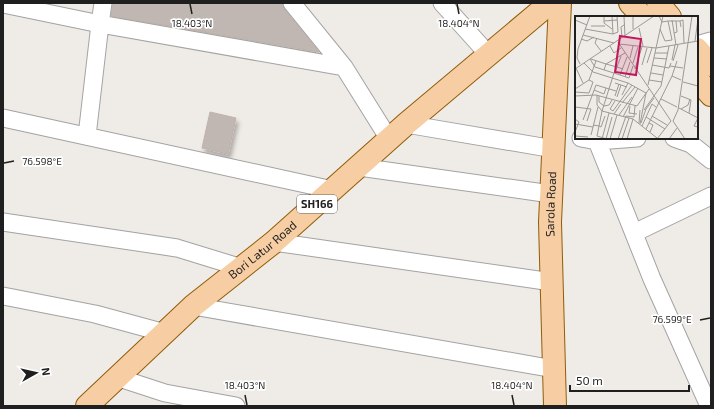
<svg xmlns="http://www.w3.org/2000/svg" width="714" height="409" viewBox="0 0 714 409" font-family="'Exo 2',sans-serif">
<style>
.building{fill:#c0b7b2;stroke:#c0b2a9;filter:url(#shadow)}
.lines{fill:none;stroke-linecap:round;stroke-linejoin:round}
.minor-casing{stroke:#a3a3a3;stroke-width:19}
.major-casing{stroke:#915c08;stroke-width:24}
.minor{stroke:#fff;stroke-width:17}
.major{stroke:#f7cea3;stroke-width:22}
.ticks{fill:none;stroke:#1f1f1f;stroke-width:1.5}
.labels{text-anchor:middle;stroke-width:3.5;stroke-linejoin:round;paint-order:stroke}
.shield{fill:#fff;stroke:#626262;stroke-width:1}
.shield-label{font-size:11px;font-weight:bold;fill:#1f1f1f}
.street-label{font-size:12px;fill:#1f1f1f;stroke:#fff}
.inset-road{fill:none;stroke:#9c9996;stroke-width:1}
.view{fill:#c2185b;fill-opacity:0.15;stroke:#c2185b;stroke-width:2}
.inset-edge{fill:none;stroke:#1f1f1f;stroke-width:2}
.ticks-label{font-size:10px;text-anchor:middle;fill:#1f1f1f;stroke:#fff;stroke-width:3.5;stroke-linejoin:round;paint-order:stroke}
</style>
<defs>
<filter id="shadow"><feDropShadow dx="2.5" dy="4.5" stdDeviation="2" flood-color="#0004"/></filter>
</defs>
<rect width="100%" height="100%" fill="#efebe6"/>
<!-- building -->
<path class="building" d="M113 3H282L284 9 319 52 111 16Z
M210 112 236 118 228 154 202 148Z"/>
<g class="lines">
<defs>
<path id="minor" d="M103 3 100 24 344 67
M292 3 344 67 389 139
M442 3 488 54
M3 4 100 24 87 136
M697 45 711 41
M3 118 333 190
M406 124 554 149
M581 138 597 141 637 138
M674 138 691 144 711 160
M597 141 652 279 709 406
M359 167 551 194
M3 222 177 248 242 268
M634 233 711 196
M274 242 552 282
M3 296 95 314 165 333
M193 306 554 369
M116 377 165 393 236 406"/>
<g id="major">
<path d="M630 3 643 17"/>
<path d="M658 3 670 17"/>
<path d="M697 49 711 65"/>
<path d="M697 79 711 95"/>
<path id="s1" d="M87 406 193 306 274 242 406 124 550 3"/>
<path id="s2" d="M555 406 550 222 560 3"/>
</g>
</defs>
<!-- minor casing -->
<use href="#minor" class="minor-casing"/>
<!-- major casing -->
<use href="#major" class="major-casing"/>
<!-- minor -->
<use href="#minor" class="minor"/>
<!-- major -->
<use href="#major" class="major"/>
</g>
<!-- ticks -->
<path class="ticks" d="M190 4 192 14M457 4 459 14M4 163 14 161M700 320 710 318M245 395 247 405M512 395 514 405"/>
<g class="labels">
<!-- shield labels -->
<rect class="shield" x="297" y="195" width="40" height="18" rx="3"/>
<g class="shield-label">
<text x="317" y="208">SH166</text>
</g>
<!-- street labels -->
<g class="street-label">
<text dy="4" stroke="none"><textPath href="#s2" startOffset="202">Sarola Road</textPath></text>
<text dy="4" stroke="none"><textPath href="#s1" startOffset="235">Bori Latur Road</textPath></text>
</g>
</g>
<!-- overview -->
<g transform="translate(575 16)">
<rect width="123" height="123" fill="#efebe6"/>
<path class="inset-road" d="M29 0V7L37 13M37 0 38 18 43 16 42 0M49 0 50 20M58 0V13M84 0 87 6 93 5 97 24 90 25 85 13M0 4 12 9M97 4 101 29M29 5 42 4M93 5H105L106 11M105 5 108 4 109 27M16 10H30M64 12 68 30M10 13 38 18M99 17 102 16 101 5M8 19 39 27M47 21 46 11 49 9M22 22 20 27 26 35M6 23 12 25 19 21M120 25 123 3M43 26 96 105M44 28 81 32 123 25M35 30 39 37 46 32M80 37H93M55 42 58 30M79 42 92 43M15 43 20 51 45 59 52 41M16 43 31 48 50 37M97 44 100 29M98 45 103 29M102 45 97 60 106 64M9 47 18 56 53 67 71 77 65 108M58 47 63 31M72 47 77 32M5 48 2 42 3 33 15 0M67 49 72 32M77 49 94 52 96 47M95 50 108 52M1 52 8 67M0 53 79 0M60 53 67 31M29 54 31 48 42 51 46 40M40 57 42 51 48 53M76 57 88 59M45 59 54 62 58 50M50 61 55 46M74 64 87 66M108 66 123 70M40 67 52 71M73 69 88 0M0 73 14 64M19 74 29 78 31 72M0 76 14 77 18 66 14 64 21 45M22 79V89L27 95 58 103 82 122M47 79 53 67M0 80 21 79 62 90 74 73M24 80V86L29 90 34 89 37 84M40 80 44 68M106 80 116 84 114 97M42 81 46 69M86 83 102 91M40 85 35 93 38 95 57 69M47 87 60 71M55 90 54 97 62 98M0 91 16 93 12 105M104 92 123 102M106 93 113 89 115 83M69 94 86 70 94 30M39 98 46 88M44 99 57 81M30 100 26 111 24 110 27 95 39 57M77 100 92 109M48 101 63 72M71 101 90 113M123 102 119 110 123 111M0 103 4 106 0 116M8 104 21 69 41 75M98 105 110 123M98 105 103 94 117 0M64 107 65 94M66 107 71 93 79 82M74 107 78 109 75 116M0 108 18 111M18 109 24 110 22 120 32 123M67 110 77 88 81 91M71 113 97 60M16 119 23 91M0 120 13 121M27 123 34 97M31 123 37 101M35 123 42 99M43 123 51 100 59 101 60 90M47 123 54 102M52 123 58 103M82 123 96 105M94 123 102 112"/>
<path class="view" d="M45 20 66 23 61 59 40 56Z"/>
<rect width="123" height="123" class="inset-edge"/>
</g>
<g class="ticks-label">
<text x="192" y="27">18.403°N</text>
<text x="459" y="27">18.404°N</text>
<text x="42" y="165">76.598°E</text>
<text x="672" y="323">76.599°E</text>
<text x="245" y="389">18.403°N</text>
<text x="512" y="389">18.404°N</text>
</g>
<!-- border -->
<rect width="714" height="409" fill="none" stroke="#1f1f1f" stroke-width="8"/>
<!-- north arrow -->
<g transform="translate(36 373) rotate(82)" stroke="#ffffff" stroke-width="3" paint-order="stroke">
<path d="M0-3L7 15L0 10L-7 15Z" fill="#1f1f1f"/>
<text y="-6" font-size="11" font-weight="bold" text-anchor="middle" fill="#1f1f1f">N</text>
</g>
<!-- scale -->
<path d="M570 385v6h119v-6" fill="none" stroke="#1f1f1f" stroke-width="2"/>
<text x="576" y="385" font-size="12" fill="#1f1f1f" stroke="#ffffff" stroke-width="3" paint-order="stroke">50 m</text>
</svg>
